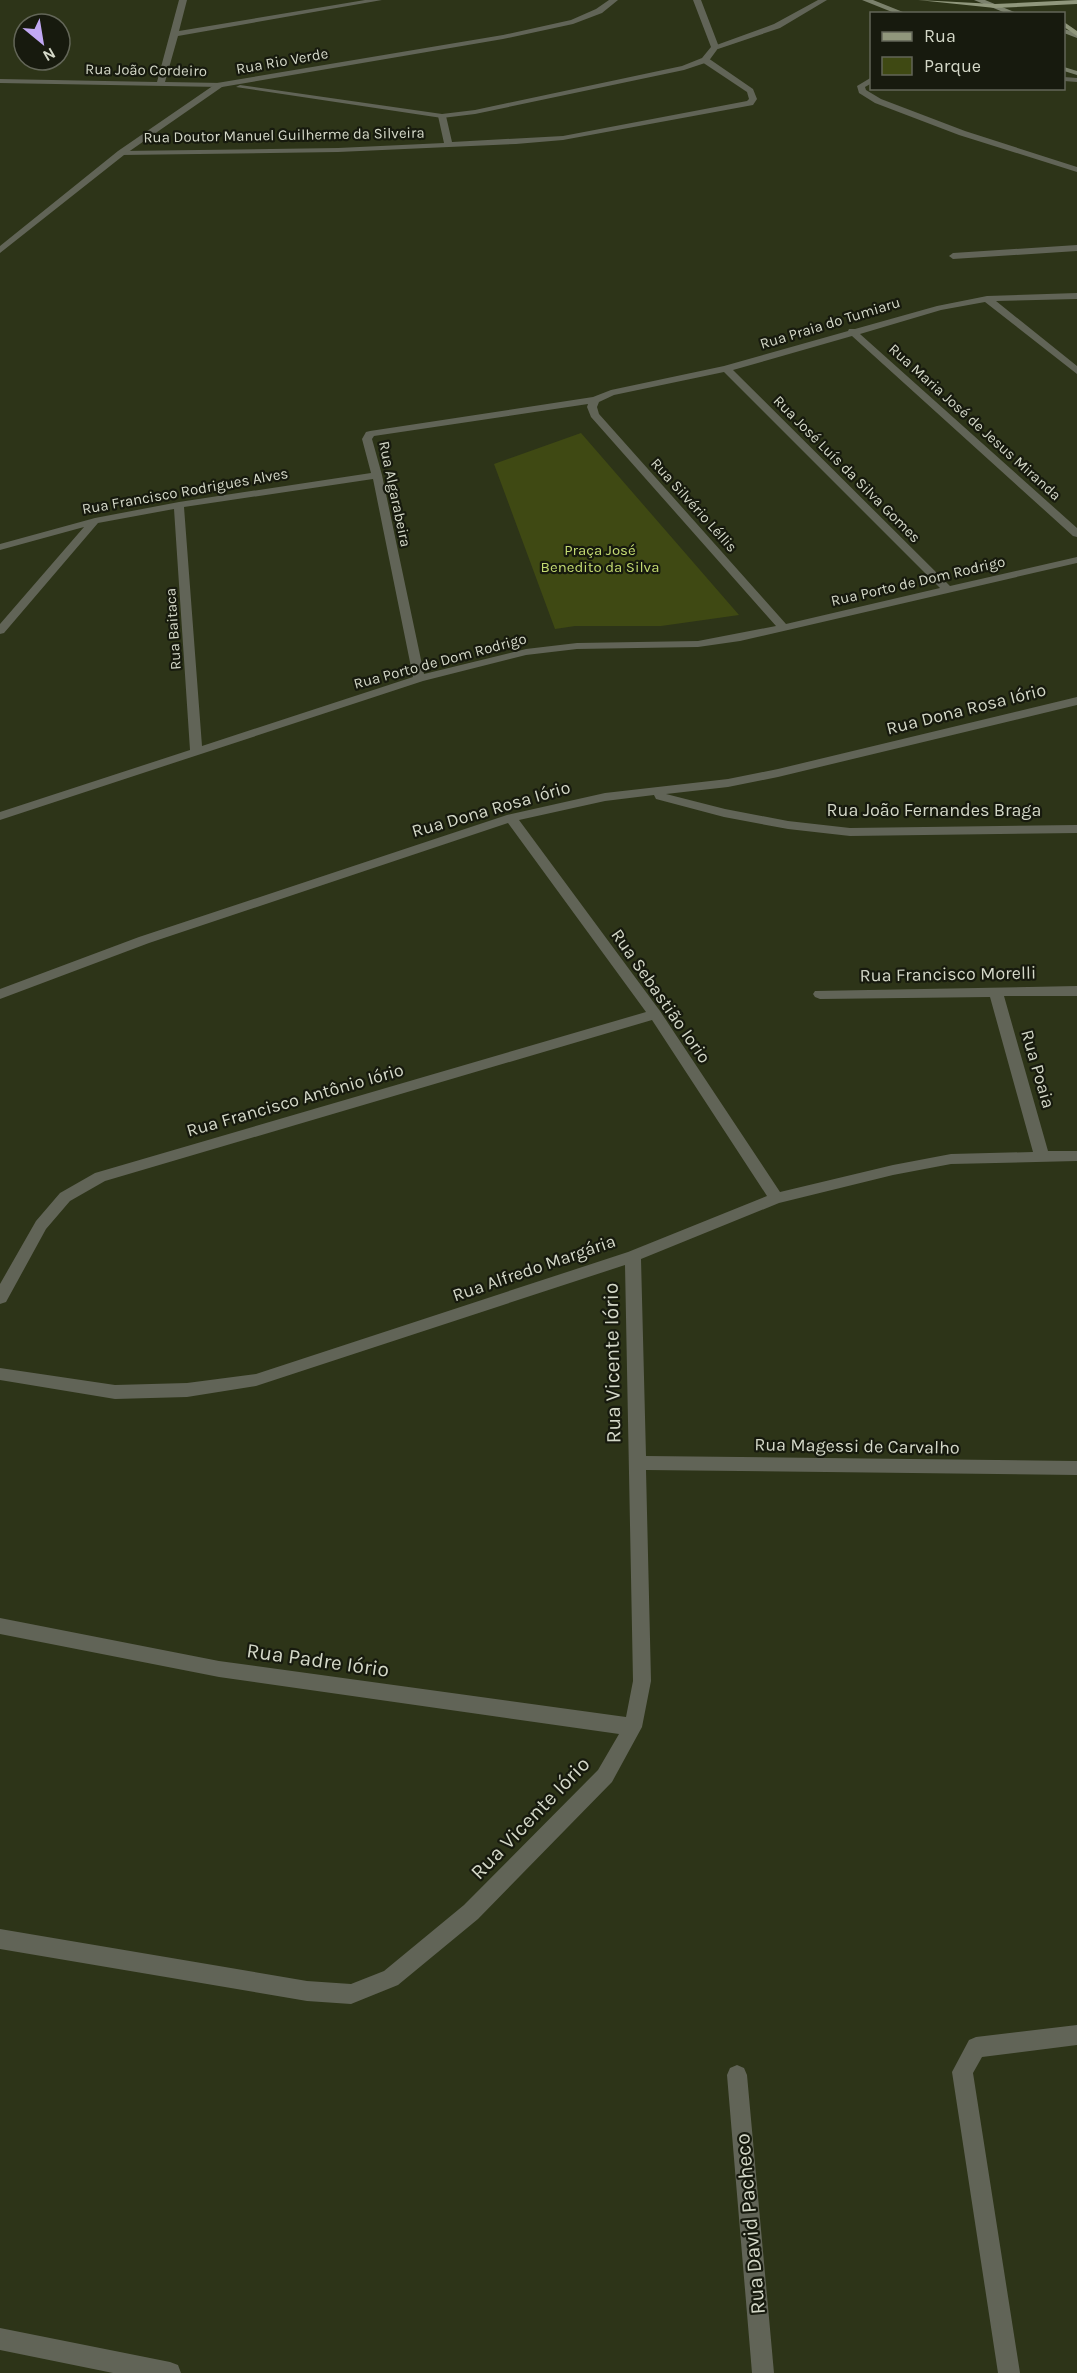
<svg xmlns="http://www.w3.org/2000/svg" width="1077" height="2373" viewBox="0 0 1077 2373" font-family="Karla,sans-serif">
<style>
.green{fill:#3f4913}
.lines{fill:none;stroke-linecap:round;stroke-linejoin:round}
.service{fill:#616457;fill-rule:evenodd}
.minor{fill:#616457;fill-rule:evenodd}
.tertiary{fill:#616457;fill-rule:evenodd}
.secondary{fill:#7b816c;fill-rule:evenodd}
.primary{fill:#90977c;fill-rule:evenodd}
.labels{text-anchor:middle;stroke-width:4.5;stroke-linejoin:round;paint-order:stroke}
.far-street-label{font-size:15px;fill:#d4d8c8;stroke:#171a0e}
.far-park-label{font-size:15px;fill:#c4db72;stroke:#171a0e}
.street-label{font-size:18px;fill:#d4d8c8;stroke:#171a0e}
.near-street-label{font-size:21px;fill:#d4d8c8;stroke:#171a0e}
</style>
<rect width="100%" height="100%" fill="#2d3418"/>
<!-- green -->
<path class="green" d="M581 433 739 615 661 626H575L555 629 494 464Z"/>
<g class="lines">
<!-- service -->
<path class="service" d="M1077 245V251L953 259 949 256 953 253Z
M1077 2025V2045L982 2057 973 2073 1020 2373H998L952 2072 969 2040 976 2037Z"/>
<!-- minor -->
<path class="minor" d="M179 0H187L179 31 365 0H382L178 36 165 82 223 83V87H220L0 83V79L157 82Z
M818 0H827L780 28 718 49 711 47 774 24Z
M702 58H708L753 89 757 99 753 105 563 140 516 144 338 152 121 155 117 153 121 151 338 148 444 143 438 116 442 114 446 116 452 142 563 136 747 101 749 99 747 92 702 62Z
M872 77V83L865 87 866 90 881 99 965 131 1077 167V172L959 135 875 103 859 93 857 86Z
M1064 77 1077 78V82L1064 81Z
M1077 293V299L996 301 1077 366V374L985 302 941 310 860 334 1077 528V537L1073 536 852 336 733 370 950 586 1077 557V563L740 641 698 647 577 649 526 655 423 681 0 820V812L190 750 174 509 98 523 4 633 0 634V624L84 527 0 550V544L95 518 179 502 371 473 362 439 366 432 370 431 593 397 611 390 724 366 848 331 849 329H855L937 306 987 296ZM724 372 940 588 786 624 599 414 597 407 599 402 614 395ZM588 404 587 407 591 417 776 626 698 641 577 643 526 649 424 674 382 475 372 439 374 436ZM373 479 413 677 202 746 184 507Z
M1077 697V705L778 777 728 787 666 794 725 809 788 821 850 828 1077 825V833L850 836 788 829 724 817 656 799 654 795 605 801 519 820 660 1011 780 1192 893 1165 951 1154 1033 1152 990 997 820 999 815 997 813 994 815 991 1077 986V996H1004L1048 1151H1077V1161L951 1164 893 1175 779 1203 641 1259 646 1456 1077 1461V1475L646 1470 651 1681 642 1727 612 1782 478 1919 398 1985 351 2004 307 2001 0 1949V1929L307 1981 351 1984 384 1971 464 1905 598 1770 619 1734 219 1677 0 1634V1618L219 1661 626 1717 633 1681 625 1265 256 1386 187 1397 115 1399 0 1380V1368L115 1385 187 1383 256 1374 628 1252 767 1196 652 1020 105 1181 70 1201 46 1229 6 1302 0 1304V1284L36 1221 60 1193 95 1173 646 1012 508 823 149 943 0 999V989L139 937 507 815 605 793 728 779 778 769Z
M737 2065 744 2068 747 2075 774 2373H752L727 2075 730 2068Z
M0 2328 170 2362 178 2365 181 2373H113L0 2350Z"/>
<!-- tertiary -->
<path class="tertiary" d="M609 0H618L602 13 573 24 503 39 222 87 124 155 0 253V246L118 151 217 83 503 35 571 20 596 9Z
M693 0H701L719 47 708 62 684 70 475 114 442 118 236 87 240 85 442 114 475 110 682 66 702 58 711 47Z"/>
<!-- secondary -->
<path class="secondary" d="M862 0H873L908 14H897Z
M974 0H985L1019 14H1008Z
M1064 29 1077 33V38L1064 33Z
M1064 67 1077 71V75L1064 71Z"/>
<!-- primary -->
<path class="primary" d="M918 0 995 4 1077 0V4L995 8Z
M1064 22 1077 31V36L1064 27Z"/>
</g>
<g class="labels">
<!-- far-street labels -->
<g class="far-street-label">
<text transform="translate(282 61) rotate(-10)" y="5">Rua Rio Verde</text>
<text transform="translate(146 70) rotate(1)" y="5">Rua João Cordeiro</text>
<text transform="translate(284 135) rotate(-1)" y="5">Rua Doutor Manuel Guilherme da Silveira</text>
<text transform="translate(830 323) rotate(-17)" y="5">Rua Praia do Tumiaru</text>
<text transform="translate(975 422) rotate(42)" y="5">Rua Maria José de Jesus Miranda</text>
<text transform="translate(847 469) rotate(45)" y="5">Rua José Luís da Silva Gomes</text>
<text transform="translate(185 491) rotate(-10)" y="5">Rua Francisco Rodrigues Alves</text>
<text transform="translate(395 494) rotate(78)" y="5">Rua Algarabeira</text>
<text transform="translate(694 505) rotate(48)" y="5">Rua Silvério Léllis</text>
<text transform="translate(918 581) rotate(-13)" y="5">Rua Porto de Dom Rodrigo</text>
<text transform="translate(173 629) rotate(-94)" y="5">Rua Baitaca</text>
<text transform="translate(440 661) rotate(-15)" y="5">Rua Porto de Dom Rodrigo</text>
</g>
<!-- far-park labels -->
<g class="far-park-label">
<text x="600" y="555">Praça José<tspan x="600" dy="17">Benedito da Silva</tspan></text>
</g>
<!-- street labels -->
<g class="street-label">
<text transform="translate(966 709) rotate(-14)" y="6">Rua Dona Rosa Iório</text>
<text transform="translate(491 809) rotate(-16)" y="6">Rua Dona Rosa Iório</text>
<text x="934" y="816">Rua João Fernandes Braga</text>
<text transform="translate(948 974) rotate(-1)" y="6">Rua Francisco Morelli</text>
<text transform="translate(661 996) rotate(55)" y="6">Rua Sebastião Iorio</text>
<text transform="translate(1038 1069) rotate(74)" y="6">Rua Poaia</text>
<text transform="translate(295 1100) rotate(-16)" y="6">Rua Francisco Antônio Iório</text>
<text transform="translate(534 1268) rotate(-19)" y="6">Rua Alfredo Margária</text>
<text transform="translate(857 1446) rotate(1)" y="6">Rua Magessi de Carvalho</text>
</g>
<!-- near-street labels -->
<g class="near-street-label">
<text transform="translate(612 1363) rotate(-91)" y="7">Rua Vicente Iório</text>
<text transform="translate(318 1660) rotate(8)" y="7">Rua Padre Iório</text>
<text transform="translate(530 1818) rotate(-46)" y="7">Rua Vicente Iório</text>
<text transform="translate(750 2224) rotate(-95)" y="7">Rua David Pacheco</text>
</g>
</g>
<!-- legend -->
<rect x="870" y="12" width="195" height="78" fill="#171a0e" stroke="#636658" stroke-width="1.5"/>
<rect x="882" y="32" width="30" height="9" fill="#90977c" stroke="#636658" stroke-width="1.5"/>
<text x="924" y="42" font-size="18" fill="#d4d8c8">Rua</text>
<rect x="882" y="57" width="30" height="18" fill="#3f4913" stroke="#636658" stroke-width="1.5"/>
<text x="924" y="72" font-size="18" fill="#d4d8c8">Parque</text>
<!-- north arrow -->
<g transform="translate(42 42) rotate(150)"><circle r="28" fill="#171a0e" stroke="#636658" stroke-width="1.5"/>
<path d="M0-4.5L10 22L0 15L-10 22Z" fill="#c1a8f3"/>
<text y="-9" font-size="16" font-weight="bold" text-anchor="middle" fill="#d4d8c8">N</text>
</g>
</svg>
